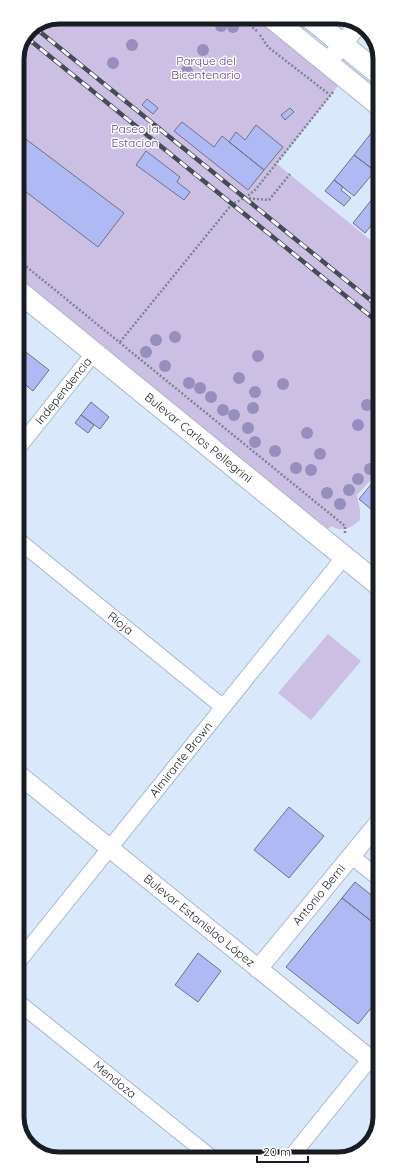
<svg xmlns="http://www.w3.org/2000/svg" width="397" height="1176" viewBox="0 0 397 1176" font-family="Quicksand,sans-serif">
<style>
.green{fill:#cbc0e4}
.building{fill:#afb9f3;stroke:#6e7285}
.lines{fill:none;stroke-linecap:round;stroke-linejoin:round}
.minor-casing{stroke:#a8b6c8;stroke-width:17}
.tertiary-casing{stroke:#a8b6c8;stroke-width:20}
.secondary-casing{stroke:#a8b6c8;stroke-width:23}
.path{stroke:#7c8693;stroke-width:2.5;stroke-dasharray:2 2;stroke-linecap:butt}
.minor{stroke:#fff;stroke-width:15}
.tertiary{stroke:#fff;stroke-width:18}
.secondary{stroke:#fff;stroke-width:21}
.rail-casing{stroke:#454c56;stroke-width:4.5}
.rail{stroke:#fff;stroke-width:3;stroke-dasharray:9;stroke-linecap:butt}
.tree{fill:#968ebd}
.labels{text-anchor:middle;stroke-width:3;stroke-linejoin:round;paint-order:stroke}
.park-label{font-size:12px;fill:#5e448a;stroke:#fff}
.street-label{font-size:12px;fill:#181d24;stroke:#fff}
.rim{fill:none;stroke:#181d24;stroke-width:5}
</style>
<rect width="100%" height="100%" fill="#dae8fb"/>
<!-- green -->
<path class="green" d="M59 17H271L345 77 277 164 379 247V471L357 495 360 510V520C351 528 343 533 331 526L321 538 17 290V56L29 29Z
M287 17H295L306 26 303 30Z
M328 634 361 661 311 720 278 693Z"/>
<!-- building -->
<path class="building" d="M147 99 158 108 153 114 142 105Z
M290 108 294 112 285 120 281 115Z
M182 122 214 147 222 136 264 170 248 190 174 131Z
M256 125 283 147 264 170 229 142 236 132 245 140Z
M372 132 379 138V165L375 171 354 155Z
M19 134 124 213 98 247 17 185V137Z
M146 151 180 177 177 182 190 192 184 200 136 165Z
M354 155 375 171 354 196 334 180Z
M379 165V179L372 174Z
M334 180 343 187 341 190 351 198 344 206 325 191Z
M373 198 379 203V216L365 233 353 223Z
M22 349 49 370 33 391 17 378V355Z
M91 402 109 417 100 429 81 415Z
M81 415 94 425 88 433 75 423Z
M379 475V516L359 499Z
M289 807 324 836 289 878 254 850Z
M355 882 380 902V928L342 898Z
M342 898 380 928V997L358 1024 286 967Z
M198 953 221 971 198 1002 175 985Z
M380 1026V1042L372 1035Z"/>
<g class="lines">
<defs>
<g id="minor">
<path id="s1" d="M18 448 94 353"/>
<path id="s2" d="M18 540 223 707"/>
<path d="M351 856 380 879"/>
<path id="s3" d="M18 962 344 557"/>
<path id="s4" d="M18 1002 212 1158"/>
<path d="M290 1158 370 1059"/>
</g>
<g id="tertiary">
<path d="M327 63 359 24"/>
<path id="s5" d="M18 774 380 1067"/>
<path id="s6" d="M258 969 380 821"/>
</g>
<g id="secondary">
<path d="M271 17 379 105"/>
<path d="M309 17 379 74"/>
<path id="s7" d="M17 290 379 585"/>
</g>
</defs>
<!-- minor casing -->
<use href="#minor" class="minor-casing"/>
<!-- tertiary casing -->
<use href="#tertiary" class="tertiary-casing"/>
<!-- secondary casing -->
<use href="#secondary" class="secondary-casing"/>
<!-- path -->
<path class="path" d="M240 17 257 31
M260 35 268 47 330 95
M245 198 269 200 290 174
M17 259 345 526V533
M120 342 232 204 245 198 256 189 333 92"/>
<!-- minor -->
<use href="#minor" class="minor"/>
<!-- tertiary -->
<use href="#tertiary" class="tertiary"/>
<!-- secondary -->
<use href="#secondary" class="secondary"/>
<defs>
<path id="rail" d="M34 27 379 307
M26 37 379 323"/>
</defs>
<!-- rail casing -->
<use href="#rail" class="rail-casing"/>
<!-- rail -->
<use href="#rail" class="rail"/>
</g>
<!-- trees -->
<g class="tree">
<circle cx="221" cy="26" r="6"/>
<circle cx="233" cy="27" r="6"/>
<circle cx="132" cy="45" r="6"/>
<circle cx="203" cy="50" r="6"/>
<circle cx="113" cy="63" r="6"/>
<circle cx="187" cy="71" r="6"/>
<circle cx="175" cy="337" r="6"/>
<circle cx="156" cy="340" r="6"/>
<circle cx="146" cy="352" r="6"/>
<circle cx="258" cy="356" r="6"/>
<circle cx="165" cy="366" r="6"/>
<circle cx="239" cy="378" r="6"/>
<circle cx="189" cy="383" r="6"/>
<circle cx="283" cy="384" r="6"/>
<circle cx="200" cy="388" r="6"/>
<circle cx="255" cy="392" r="6"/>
<circle cx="211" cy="397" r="6"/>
<circle cx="367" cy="405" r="6"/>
<circle cx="253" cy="408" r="6"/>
<circle cx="223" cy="410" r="6"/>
<circle cx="234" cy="415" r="6"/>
<circle cx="358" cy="425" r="6"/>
<circle cx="248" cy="428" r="6"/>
<circle cx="307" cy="433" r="6"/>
<circle cx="255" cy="442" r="6"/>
<circle cx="275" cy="451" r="6"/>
<circle cx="320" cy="454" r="6"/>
<circle cx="296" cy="468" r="6"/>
<circle cx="370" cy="469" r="6"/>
<circle cx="311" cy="470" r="6"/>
<circle cx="358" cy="479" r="6"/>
<circle cx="349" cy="490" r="6"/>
<circle cx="327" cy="493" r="6"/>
<circle cx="340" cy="504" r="6"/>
</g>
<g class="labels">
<!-- park labels -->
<g class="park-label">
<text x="206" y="65">Parque del<tspan x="206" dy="14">Bicentenario</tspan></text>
<text x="135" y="133">Paseo la<tspan x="135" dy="14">Estacion</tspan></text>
</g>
<!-- street labels -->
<g class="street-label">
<text dy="4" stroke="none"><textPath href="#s1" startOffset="73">Independencia</textPath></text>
<text dy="4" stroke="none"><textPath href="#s7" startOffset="234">Bulevar Carlos Pellegrini</textPath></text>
<text dy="4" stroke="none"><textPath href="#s2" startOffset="132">Rioja</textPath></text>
<text dy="4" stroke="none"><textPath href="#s3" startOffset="260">Almirante Brown</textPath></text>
<text dy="4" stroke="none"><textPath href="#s6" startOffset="96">Antonio Berni</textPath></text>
<text dy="4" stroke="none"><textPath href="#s5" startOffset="233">Bulevar Estanislao López</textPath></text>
<text dy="4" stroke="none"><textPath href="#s4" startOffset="124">Mendoza</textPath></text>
</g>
</g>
<!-- crop -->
<path d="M0 0H397V1176H0ZM59 24H338A35 35 0 0 1 373 59V1117A35 35 0 0 1 338 1152H59A35 35 0 0 1 24 1117V59A35 35 0 0 1 59 24Z" fill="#fff" fill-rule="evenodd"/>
<path class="rim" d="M59 24H338A35 35 0 0 1 373 59V1117A35 35 0 0 1 338 1152H59A35 35 0 0 1 24 1117V59A35 35 0 0 1 59 24Z"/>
<!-- scale -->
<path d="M257 1156v6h51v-6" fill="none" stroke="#181d24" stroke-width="2"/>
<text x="263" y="1156" font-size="12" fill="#181d24" stroke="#ffffff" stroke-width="3" paint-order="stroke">20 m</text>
</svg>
